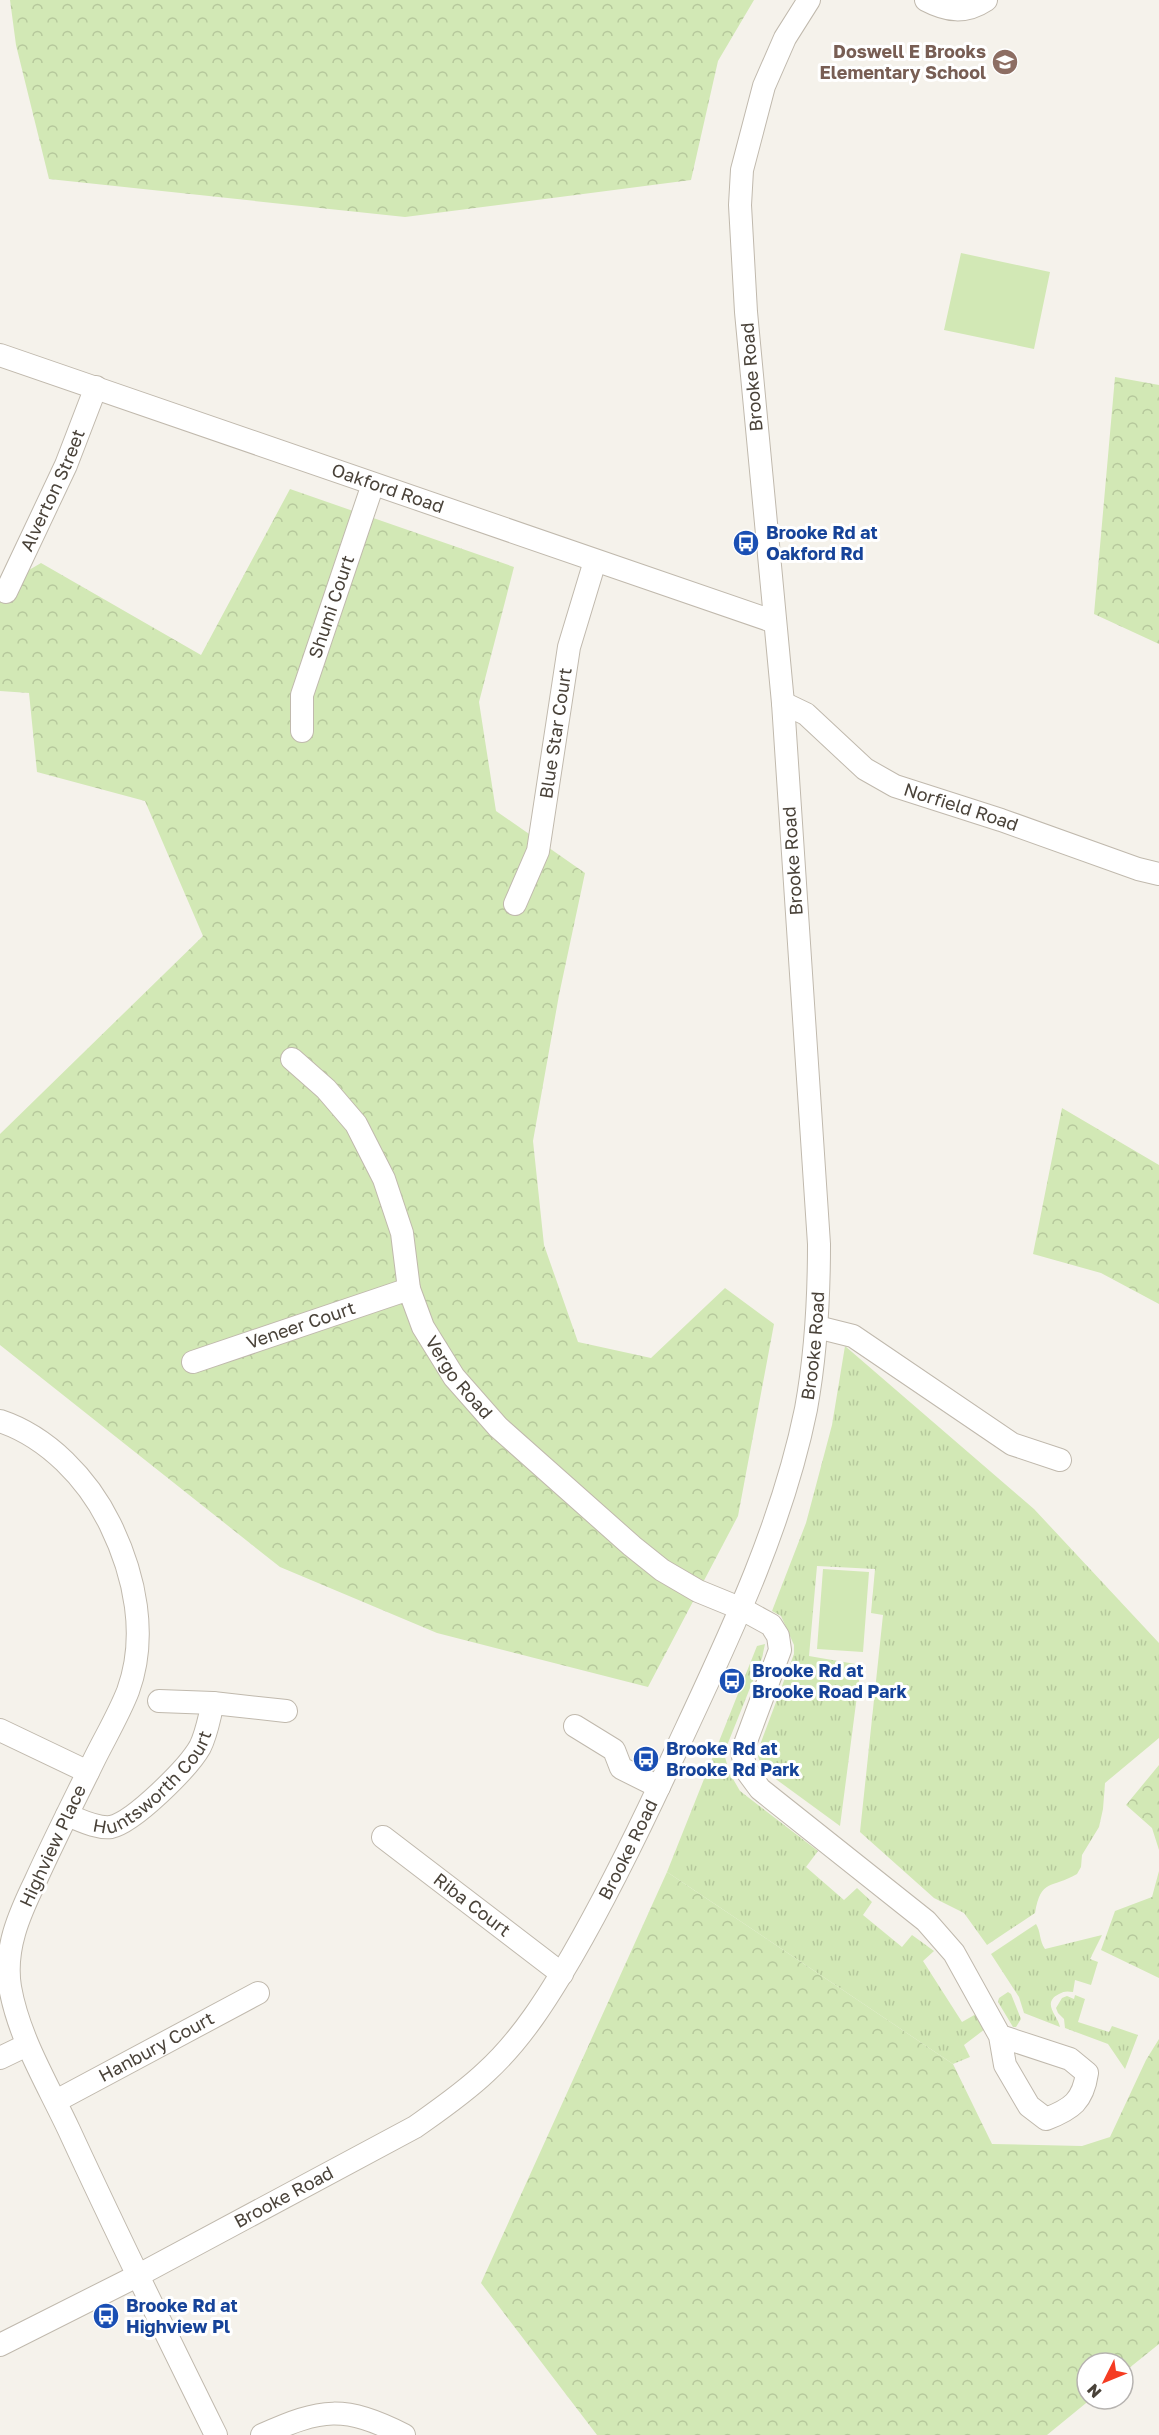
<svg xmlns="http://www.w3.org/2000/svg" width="1159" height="2435" viewBox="0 0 1159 2435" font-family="'Golos Text',sans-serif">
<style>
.grass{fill:url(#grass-tufts)}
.forest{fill:url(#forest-crowns)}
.pitch{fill:#d2e8b5}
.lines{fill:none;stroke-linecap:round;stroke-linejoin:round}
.minor-casing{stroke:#c0b9ad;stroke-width:24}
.minor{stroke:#fff;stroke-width:22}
.labels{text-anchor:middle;stroke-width:6;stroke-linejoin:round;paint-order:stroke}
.education-label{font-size:18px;font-weight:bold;fill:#785e54;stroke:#fff;text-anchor:end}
.street-label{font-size:18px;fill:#494239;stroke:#fff}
.transit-label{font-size:18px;font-weight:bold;fill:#164399;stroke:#fff;text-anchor:start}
</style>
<defs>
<pattern id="grass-tufts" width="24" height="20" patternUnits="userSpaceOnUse" patternTransform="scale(1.5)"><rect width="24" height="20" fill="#d2e8b5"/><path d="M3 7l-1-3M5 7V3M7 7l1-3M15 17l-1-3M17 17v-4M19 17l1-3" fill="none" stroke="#b6c89c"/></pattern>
<pattern id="forest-crowns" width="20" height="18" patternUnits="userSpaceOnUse" patternTransform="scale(1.5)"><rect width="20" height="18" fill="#d2e8b5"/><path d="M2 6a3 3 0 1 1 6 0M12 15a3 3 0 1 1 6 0" fill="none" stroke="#b6c89c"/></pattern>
</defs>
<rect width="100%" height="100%" fill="#f5f2eb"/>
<!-- grass -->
<path class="grass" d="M845 1346 1034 1509 1159 1643V1738L1105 1783 1103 1809 1099 1827 1082 1855 1081 1867 1077 1874C1051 1889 1041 1878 1035 1913L987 1945 964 1913 934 1898 860 1832 883 1615 871 1613 875 1569 817 1566 809 1656 861 1665 840 1826 762 1769 757 1753 794 1654V1645L781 1616 772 1611 806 1523 832 1425Z
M765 1644 762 1658 724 1753 729 1772 740 1791 818 1851 806 1867 844 1900 857 1888 872 1902 863 1915 902 1947 912 1935 934 1951 923 1961 962 2022 976 2014 985 2029 964 2045 970 2057 953 2064 667 1872 757 1646Z
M1036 1924C1041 1932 1039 1940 1045 1949L1102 1935 1090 1959 1098 1962 1091 1985 1075 1980 1073 1992C1067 1991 1064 1991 1059 1994 1041 2003 1058 2016 1060 2027L1024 2013 1019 1997 991 1954Z
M1008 1992 1011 1994 1021 2019 1016 2027H1013L998 2002 999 1998Z
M1075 1995 1085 1999 1078 2022 1109 2032 1112 2026 1138 2035 1125 2069 1108 2044 1065 2028 1064 2019 1058 2013 1056 2008 1062 1998 1067 1996 1074 1999Z"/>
<!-- forest -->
<path class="forest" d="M10 0H754L718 61 691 180 405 217 49 179 16 45Z
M1115 377 1159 385V644L1094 614Z
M290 489 514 567 479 702 496 811 585 873 559 995 533 1141 544 1245 578 1342 651 1358 725 1288 774 1324 738 1516 648 1687 437 1633 280 1567 0 1345V1134L203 936 145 801 37 772 29 693 0 691V587L41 563 201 655Z
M1062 1108 1159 1165V1304L1101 1273 1033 1254Z
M1159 1765V1850L1152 1828 1126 1805Z
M1159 1871V1978L1101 1950 1115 1911 1152 1897Z
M667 1872 953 2064 992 2144 1082 2146 1110 2137 1146 2060 1159 2039V2344L1123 2373V2363H1087V2399H1091L1047 2435H597L481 2283Z"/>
<!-- pitch -->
<path class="pitch" d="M961 253 1050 272 1034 349 944 330Z
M823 1569 869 1572 863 1652 817 1649Z"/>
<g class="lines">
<defs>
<g id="minor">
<path d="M926 0C947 11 965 14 986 0"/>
<path id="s1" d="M0 355 775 622"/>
<path id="s2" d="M6 592 66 465 96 387"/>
<path id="s3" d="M783 703 806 714 865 769 895 786 1001 820 1138 869 1159 874"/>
<path id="s4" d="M302 731V695L373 484"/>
<path id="s5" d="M515 904 538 851 569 647 595 561"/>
<path id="s6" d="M292 1059 326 1089 356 1124 384 1179 402 1233 409 1289 423 1327 454 1377 498 1427 632 1546 662 1570 698 1591 742 1609 771 1625 778 1636 780 1650 742 1752 746 1770 760 1789 926 1921 954 1953 1000 2036 1005 2065 1029 2106 1046 2119C1072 2109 1083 2101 1087 2073L1070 2059 1000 2036"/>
<path d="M817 1327 853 1336 1012 1444 1060 1460"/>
<path id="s7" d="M193 1362 409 1289"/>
<path d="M0 1421C48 1437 88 1479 110 1524 135 1575 148 1636 128 1691 119 1714 106 1736 95 1758 75 1799 54 1840 35 1882 19 1915 4 1949 10 1987 19 2038 47 2083 69 2130 116 2232 166 2334 216 2435"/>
<path d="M159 1701 213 1703 286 1711"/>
<path d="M575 1726 614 1750 621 1768 659 1787"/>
<path d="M0 1730 88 1772"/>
<path id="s8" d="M67 1815C80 1820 97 1829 111 1827 134 1822 188 1768 200 1747 207 1733 209 1718 213 1703"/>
<path id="s9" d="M383 1837 562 1974"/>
<path d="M0 2058 27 2045"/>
<path id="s10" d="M56 2101 258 1993"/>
<path id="s11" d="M0 2345 137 2276 415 2127C439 2110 464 2093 486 2072 522 2039 548 1997 572 1956 609 1892 641 1826 672 1759 725 1645 781 1532 806 1409 816 1354 819 1299 819 1244L783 703 746 312 740 205 742 170 764 86 785 38 809 0"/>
<path d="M262 2435C322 2408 344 2405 404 2435"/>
</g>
</defs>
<!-- minor casing -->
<use href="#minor" class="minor-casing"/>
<!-- minor -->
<use href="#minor" class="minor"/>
</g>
<!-- icons -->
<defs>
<symbol id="school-disc" viewBox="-11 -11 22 22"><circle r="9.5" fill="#8d6e63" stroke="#fff"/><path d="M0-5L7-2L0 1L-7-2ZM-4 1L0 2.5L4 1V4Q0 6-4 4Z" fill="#fff"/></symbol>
<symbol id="bus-disc" viewBox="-11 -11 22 22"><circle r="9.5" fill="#1a4fb4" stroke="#fff"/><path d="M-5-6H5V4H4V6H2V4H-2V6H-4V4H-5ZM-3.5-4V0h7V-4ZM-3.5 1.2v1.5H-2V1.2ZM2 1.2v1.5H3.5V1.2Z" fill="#fff"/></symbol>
</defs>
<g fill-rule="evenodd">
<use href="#school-disc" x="990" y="47" width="30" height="30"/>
<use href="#bus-disc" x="731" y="528" width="30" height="30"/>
<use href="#bus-disc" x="717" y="1666" width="30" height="30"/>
<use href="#bus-disc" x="631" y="1744" width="30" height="30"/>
<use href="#bus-disc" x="91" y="2301" width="30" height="30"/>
</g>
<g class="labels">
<!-- education labels -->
<g class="education-label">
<text x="986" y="58">Doswell E Brooks<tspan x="986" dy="21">Elementary School</tspan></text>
</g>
<!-- street labels -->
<g class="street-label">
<text transform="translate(752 377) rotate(-95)" y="6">Brooke Road</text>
<text dy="6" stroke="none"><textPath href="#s1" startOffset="410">Oakford Road</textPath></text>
<text dy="6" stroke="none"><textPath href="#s2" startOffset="112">Alverton Street</textPath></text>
<text dy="6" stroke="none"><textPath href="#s4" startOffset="129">Shumi Court</textPath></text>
<text dy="6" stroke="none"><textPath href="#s5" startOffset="177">Blue Star Court</textPath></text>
<text dy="6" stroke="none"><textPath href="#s3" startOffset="210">Norfield Road</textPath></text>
<text transform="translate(793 861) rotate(-94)" y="6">Brooke Road</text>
<text dy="6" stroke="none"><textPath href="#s7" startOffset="114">Veneer Court</textPath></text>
<text dy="6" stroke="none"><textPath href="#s11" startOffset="1364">Brooke Road</textPath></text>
<text dy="6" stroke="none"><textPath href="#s6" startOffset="369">Vergo Road</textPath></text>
<text dy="6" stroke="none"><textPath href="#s8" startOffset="106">Huntsworth Court</textPath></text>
<text transform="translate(53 1846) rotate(-65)" y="6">Highview Place</text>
<text dy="6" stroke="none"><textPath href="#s11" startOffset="824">Brooke Road</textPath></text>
<text dy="6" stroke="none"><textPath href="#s9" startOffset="112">Riba Court</textPath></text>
<text dy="6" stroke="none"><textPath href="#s10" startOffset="114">Hanbury Court</textPath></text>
<text dy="6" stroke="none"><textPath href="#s11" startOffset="320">Brooke Road</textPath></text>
</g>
<!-- transit labels -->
<g class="transit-label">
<text x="766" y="539">Brooke Rd at<tspan x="766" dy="21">Oakford Rd</tspan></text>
<text x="752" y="1677">Brooke Rd at<tspan x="752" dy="21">Brooke Road Park</tspan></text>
<text x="666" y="1755">Brooke Rd at<tspan x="666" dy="21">Brooke Rd Park</tspan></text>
<text x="126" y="2312">Brooke Rd at<tspan x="126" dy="21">Highview Pl</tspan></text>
</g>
</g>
<!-- north arrow -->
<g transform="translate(1105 2381) rotate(227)"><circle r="28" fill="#ffffff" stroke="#b6b3b0" stroke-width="1.5"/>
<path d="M0-4.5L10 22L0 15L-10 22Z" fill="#f53c22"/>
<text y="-9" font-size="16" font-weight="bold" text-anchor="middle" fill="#494239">N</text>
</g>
</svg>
